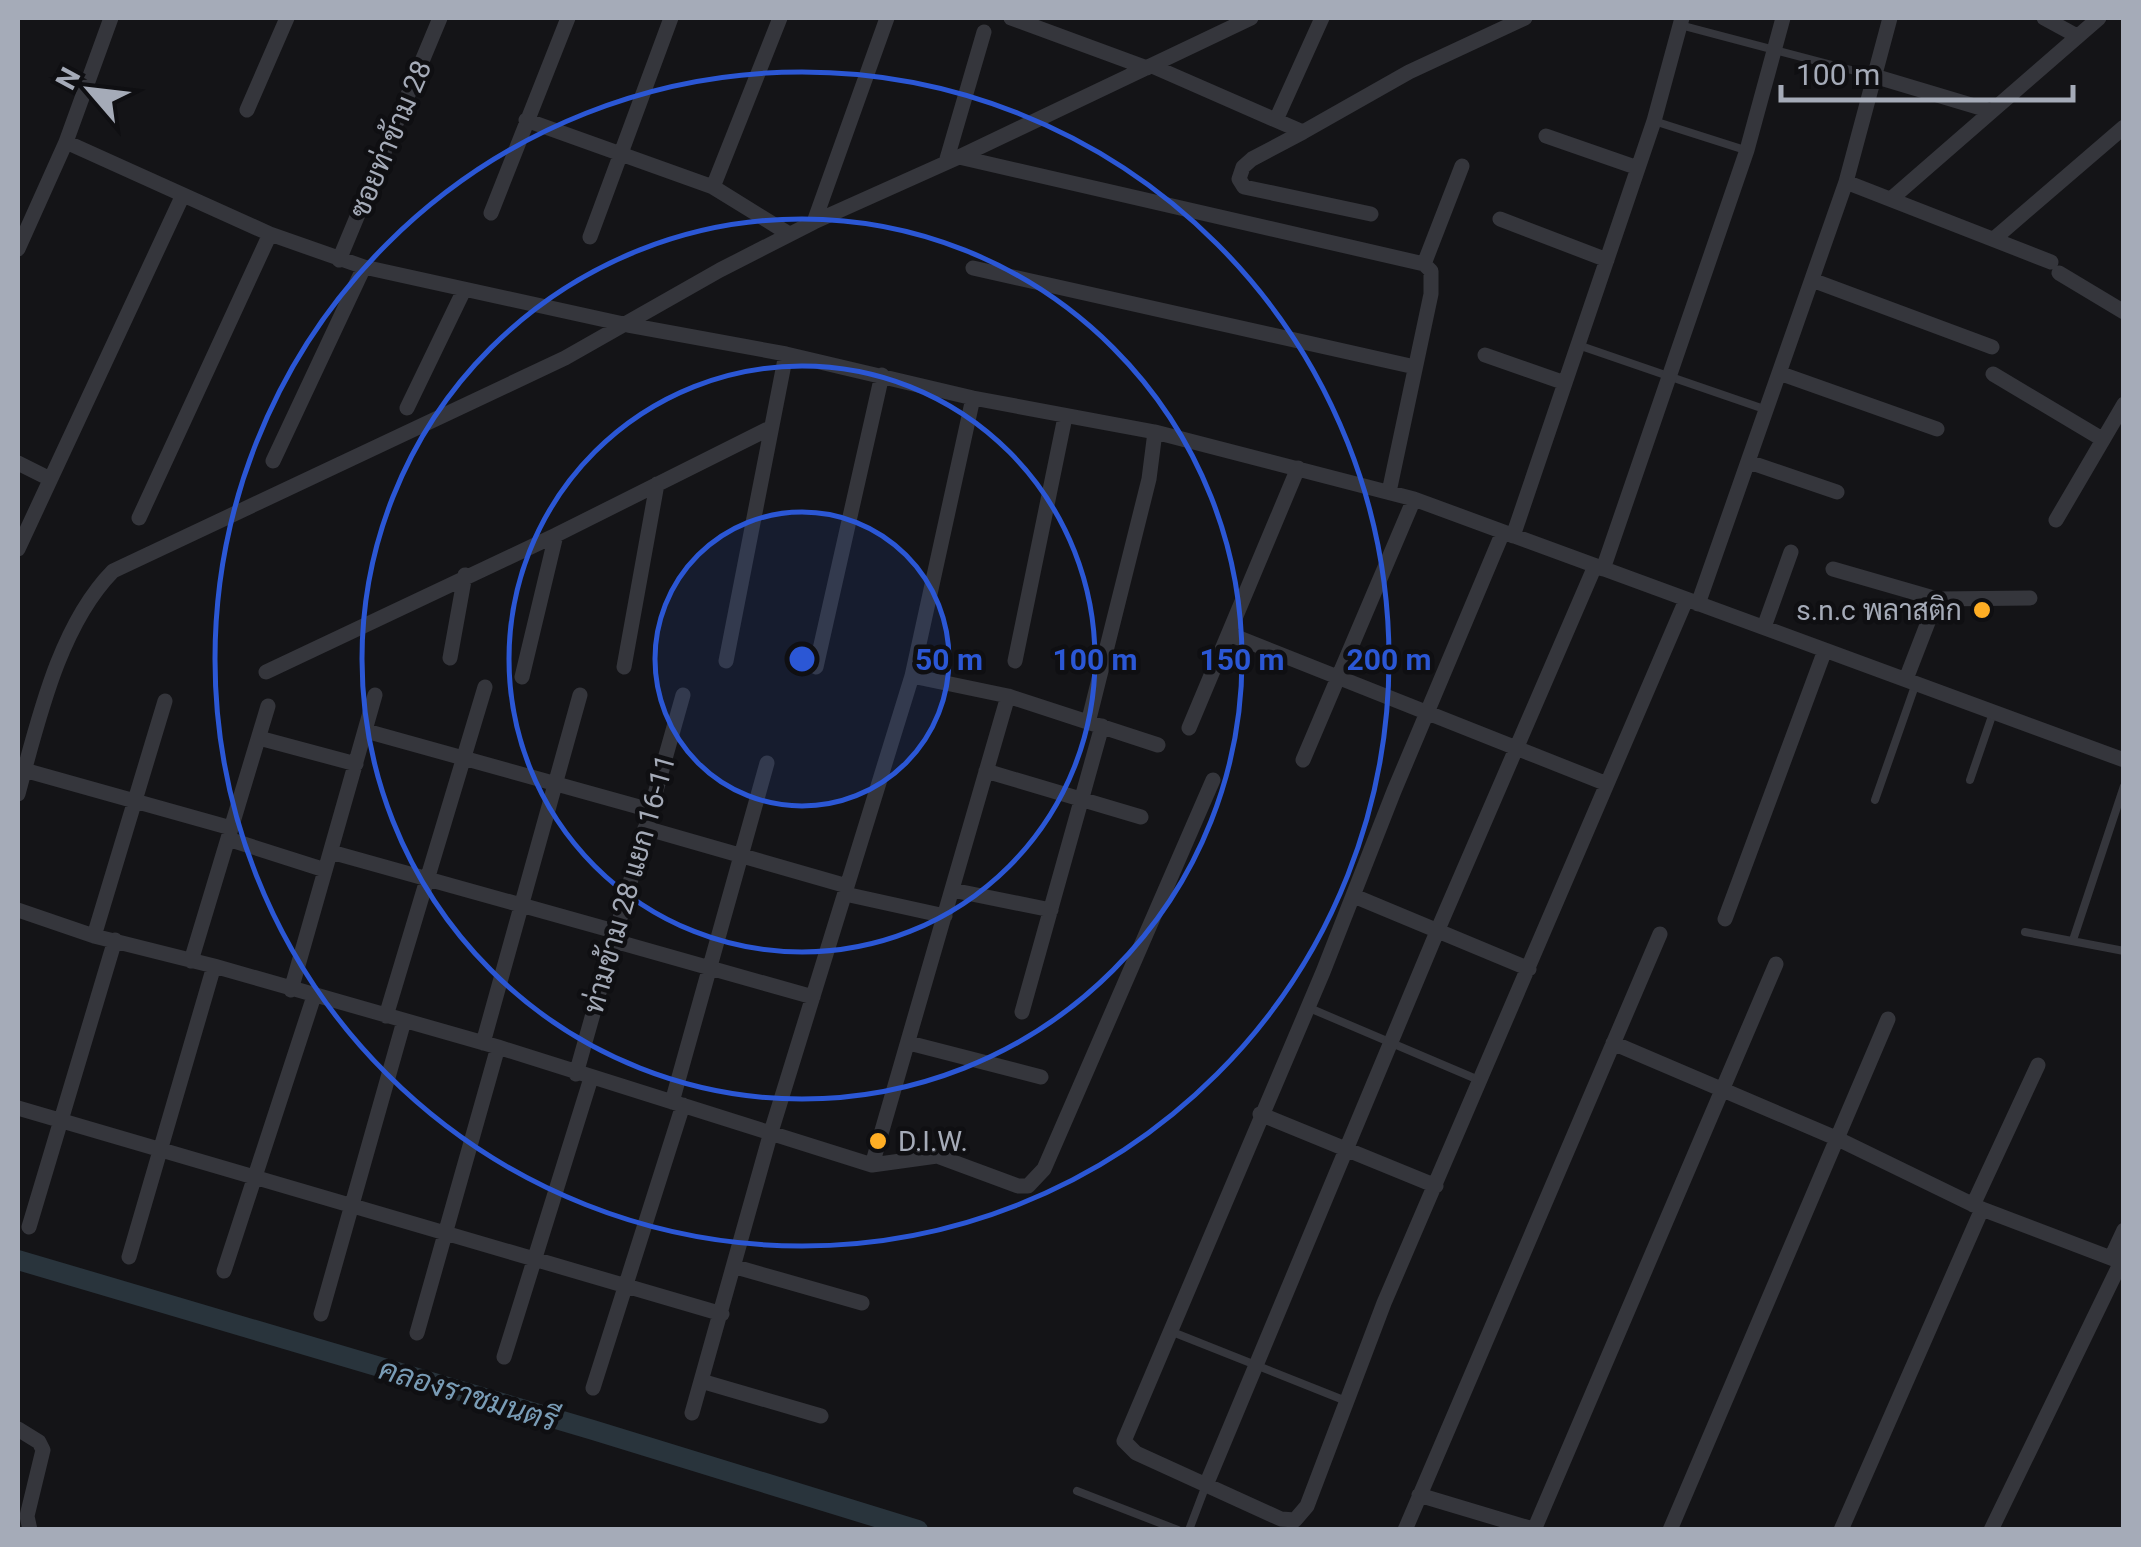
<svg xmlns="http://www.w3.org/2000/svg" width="2141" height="1547" viewBox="0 0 2141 1547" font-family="Roboto,Sarabun,sans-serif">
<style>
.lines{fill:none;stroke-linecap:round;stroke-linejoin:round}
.canal{stroke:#29343c;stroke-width:20}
.lane{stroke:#35363c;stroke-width:8}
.street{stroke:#35363c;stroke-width:15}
.ring{fill:none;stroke:#2b57d5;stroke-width:5}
.poi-dot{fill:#ffae24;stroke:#0f0f12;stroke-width:4}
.labels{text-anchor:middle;stroke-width:9;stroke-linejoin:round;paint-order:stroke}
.street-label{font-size:28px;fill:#a5abb8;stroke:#0f0f12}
.poi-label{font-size:28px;fill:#a5abb8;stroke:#0f0f12;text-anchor:end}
.water-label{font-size:30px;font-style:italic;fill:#799cb6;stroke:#0f0f12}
.centre{fill:#2b57d5;stroke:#0f0f12;stroke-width:5}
.ring-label{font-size:30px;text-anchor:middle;font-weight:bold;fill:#2b57d5;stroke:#0f0f12;stroke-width:9;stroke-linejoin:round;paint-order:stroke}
</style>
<rect width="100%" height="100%" fill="#141417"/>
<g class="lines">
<!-- canal -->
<path class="canal" d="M18 1260 593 1430 918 1530"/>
<!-- lane -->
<path class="lane" d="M1680 25 1874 76
M1654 121 1745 150
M1578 345 1767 410
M1970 780 1993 713
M1875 800 1916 683
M2025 932 2124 951
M2073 940 2124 786
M1307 1007 1481 1081
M1170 1331 1346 1401
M1077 1491 1178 1530
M1189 1530 1206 1485"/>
<!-- street -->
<path class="street" d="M1011 18 1147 68
M2044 18 2077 36
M1152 66 1303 132 1409 72 1525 18
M1874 76 1991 111
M247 110 287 18
M526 120 713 187 789 234
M1276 120 1322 18
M1303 132 1252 159 1243 167 1239 179 1244 187 1371 214
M1546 136 1638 168
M66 142 270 234 364 267 628 325 786 354 973 398 1155 432 1414 499 2124 760
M959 157 1424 264 1431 271V294L1389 492
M946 162 984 32
M1846 182 2051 262
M713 187 780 18
M1891 199 2099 18
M491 213 568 18
M1500 219 1607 260
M814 222 887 18
M590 237 671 18
M1995 238 2124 127
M18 249 66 142 111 18
M339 260 440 18
M1424 264 1462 166
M973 268 1415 367
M2059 273 2124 312
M1812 280 1992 347
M1485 355 1565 383
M1779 373 1937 429
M1993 374 2102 439
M407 408 464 290
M273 461 364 267
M1749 462 1837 492
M18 463 50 479
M139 518 270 234
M2056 520 2124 404
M1503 532 1394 791 1323 972 1124 1441 1136 1453 1281 1519 1295 1520 1307 1506 1384 1303 1686 600
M1513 536 1654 121 1682 18
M18 549 182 197
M1603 569 1747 150 1783 18
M1833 569 1937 599 2030 598
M1698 604 1846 182 1890 18
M1764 627 1791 552
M1229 634 1607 784
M450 658 465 575
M726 661 786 354
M1015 661 1065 417
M624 667 657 484
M816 667 882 375
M266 672 556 535 770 428
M912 676 973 398
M522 677 556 535
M1906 679 1937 599
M1088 723 1149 479 1155 432
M1189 728 1298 468
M366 731 650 810
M259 738 356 764
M1303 760 1414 499
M24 770 231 828
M986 771 1141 817
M18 794C38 721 59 626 113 571L565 358 720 270 814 222 959 157 1251 18
M645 828 847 886
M228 839 325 870
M331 852 614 931
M952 890 1051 910
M845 894 945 916
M1354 896 1529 969
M18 910 94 936 214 966 498 1047 872 1165 937 1156 1018 1186H1028L1044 1169 1213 780
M1725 919 1825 650
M94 936 165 701
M611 940 813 997
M191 961 268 706
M291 990 375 695
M1022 1012 1102 726
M386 1016 485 687
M483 1043 580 695
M909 1043 1041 1077
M1613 1043 1838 1139 1982 1209 2124 1263
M576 1074 683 695
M672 1102 767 763
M18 1108 722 1314
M1260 1114 1436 1186
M872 1165 1008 696
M1973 1205 2038 1065
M29 1227 115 940
M129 1257 214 966
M2111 1258 2124 1230
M736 1267 862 1303
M224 1271 314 996
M321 1314 404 1021
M417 1333 498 1047
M504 1357 591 1078
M701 1381 821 1416
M593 1388 683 1105
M692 1413 771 1132 912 676 1008 696 1158 745
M18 1429 39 1442 43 1450 27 1516 30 1530
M1206 1485 1439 927 1595 566
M1419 1495 1536 1530
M1405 1530 1660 934
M1534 1530 1776 964
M1670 1530 1888 1019
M1841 1530 1982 1209
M1991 1530 2121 1262"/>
</g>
<!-- distance rings -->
<circle cx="802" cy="659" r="147" fill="#2b57d5" fill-opacity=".12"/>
<g class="ring">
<circle cx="802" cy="659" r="147"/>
<circle cx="802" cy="659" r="293"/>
<circle cx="802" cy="659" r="440"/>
<circle cx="802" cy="659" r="587"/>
</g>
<!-- markers -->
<g class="poi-dot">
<circle cx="1982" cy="610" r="10"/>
<circle cx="878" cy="1141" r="10"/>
</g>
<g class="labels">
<!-- street labels -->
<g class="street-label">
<text transform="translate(390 139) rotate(-67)" y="10">ซอยท่าข้าม 28</text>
<text transform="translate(629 884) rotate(-74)" y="10">ท่ามข้าม 28 แยก 16-11</text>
</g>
<!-- poi labels -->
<g class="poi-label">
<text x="1962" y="620">s.n.c พลาสติก</text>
<text x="898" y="1151" text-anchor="start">D.I.W.</text>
</g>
<!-- water labels -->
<g class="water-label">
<text transform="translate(468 1395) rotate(17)" y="10">คลองราชมนตรี</text>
</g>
</g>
<circle cx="802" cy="659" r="15" class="centre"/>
<g class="ring-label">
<text x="949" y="670">50 m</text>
<text x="1095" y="670">100 m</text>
<text x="1242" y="670">150 m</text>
<text x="1389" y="670">200 m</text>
</g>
<!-- border -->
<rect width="2141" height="1547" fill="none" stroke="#a5abb8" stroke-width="40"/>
<!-- north arrow -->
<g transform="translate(90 90) rotate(298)" stroke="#0f0f12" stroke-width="8" paint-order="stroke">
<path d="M0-8L18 38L0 25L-18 38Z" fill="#a5abb8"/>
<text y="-15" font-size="28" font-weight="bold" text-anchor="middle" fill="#a5abb8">N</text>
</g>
<!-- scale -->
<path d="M1781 85v15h292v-15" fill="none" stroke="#a5abb8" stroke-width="5"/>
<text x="1796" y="85" font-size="30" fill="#a5abb8" stroke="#0f0f12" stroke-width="8" paint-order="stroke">100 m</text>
</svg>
